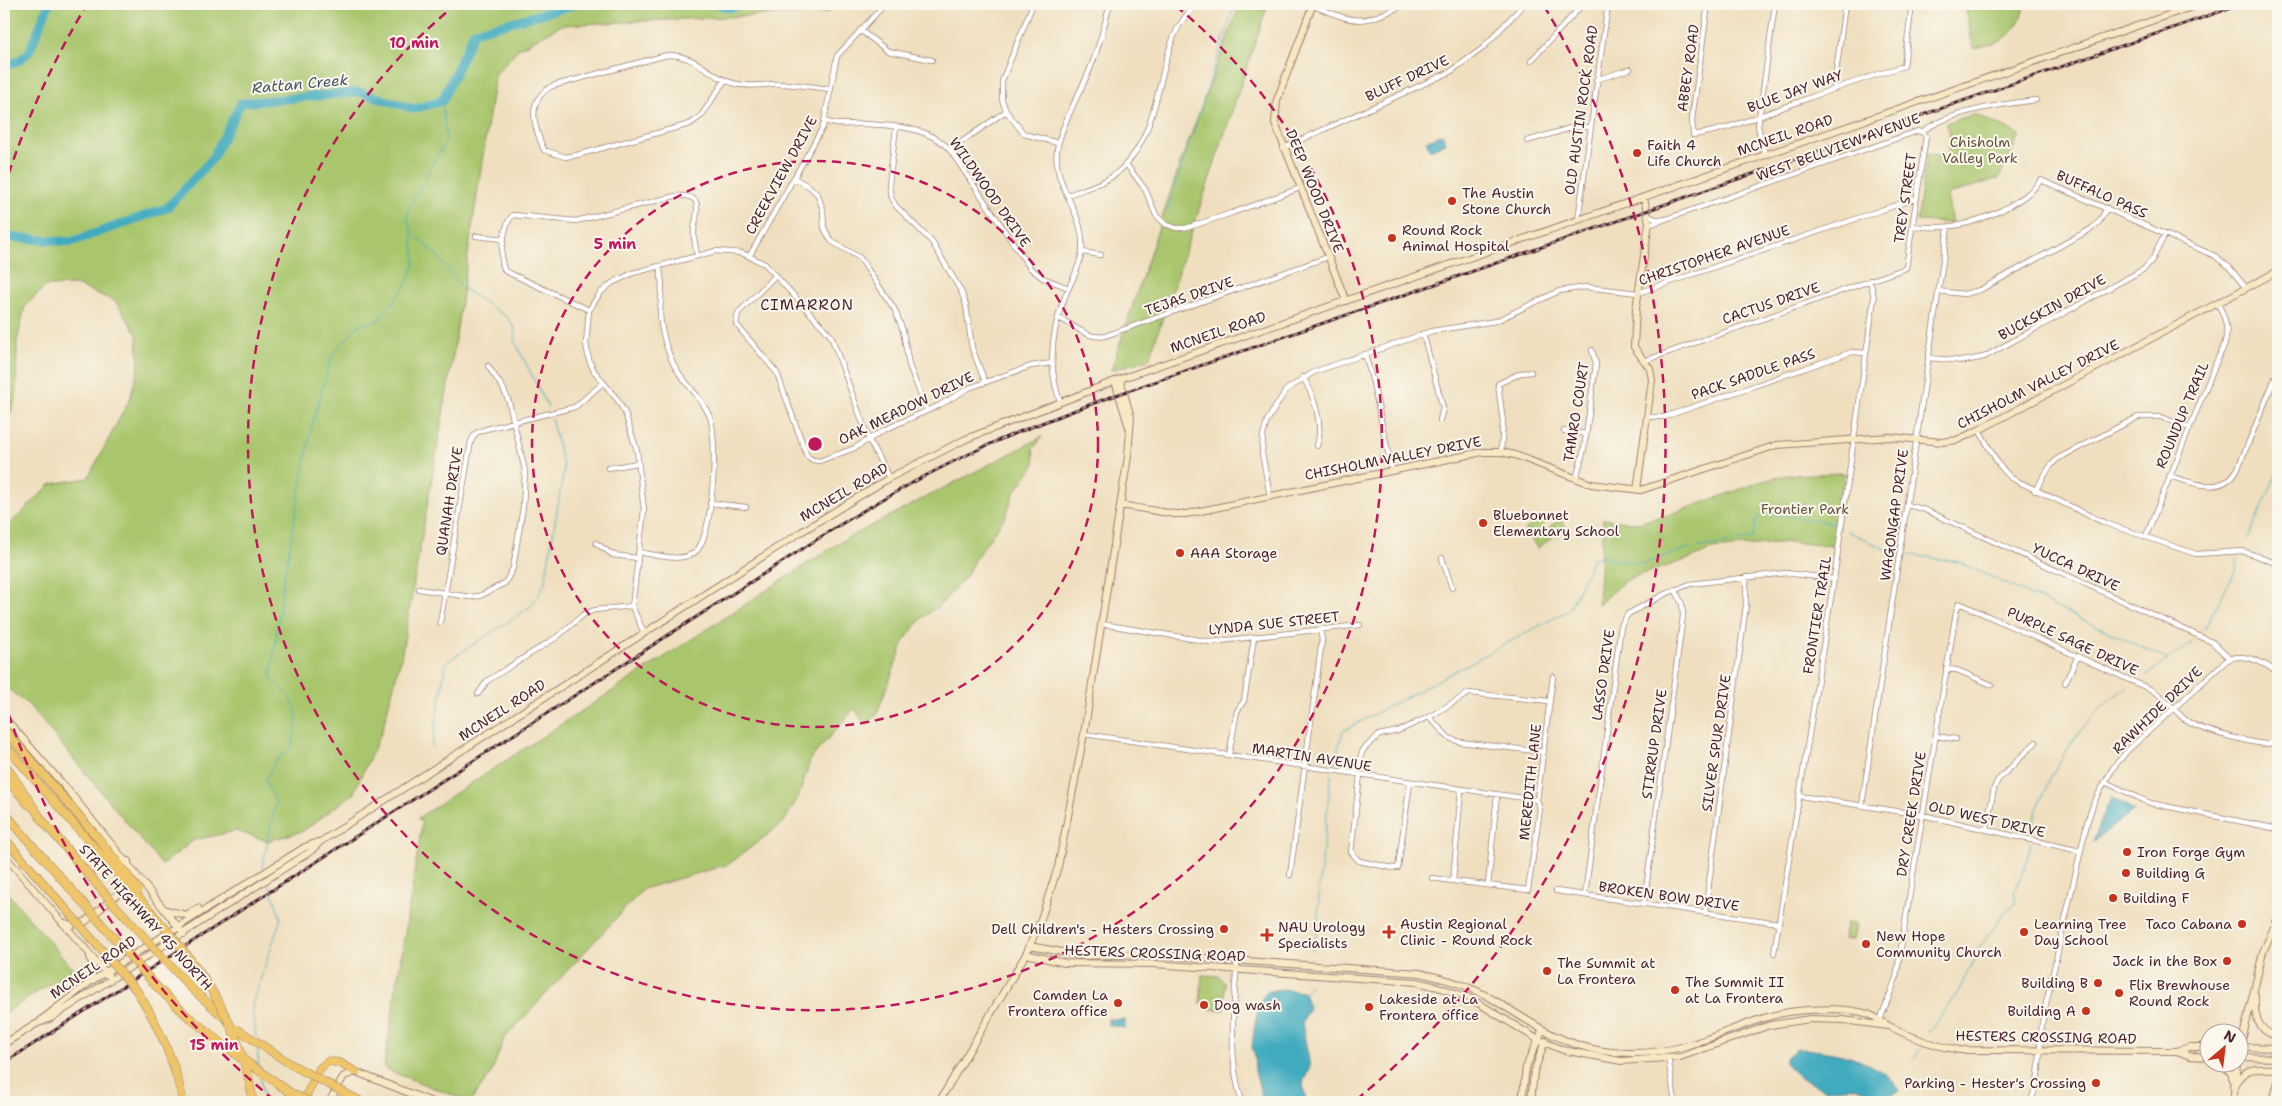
<svg xmlns="http://www.w3.org/2000/svg" width="2282" height="1106" viewBox="0 0 2282 1106" font-family="'Shantell Sans',sans-serif">
<style>
.green{fill:#a9c66d;stroke:#7a724c}
.water{fill:#3faabe;stroke:#446474}
.lines{fill:none;stroke-linecap:round;stroke-linejoin:round}
.stream{stroke:#3faabe;stroke-width:1}
.river{stroke:#3faabe;stroke-width:9}
.street-casing{stroke:#9c7f75;stroke-width:6}
.secondary-casing{stroke:#9c7f75;stroke-width:8}
.highway-casing{stroke:#9c7f75;stroke-width:9}
.street{stroke:#fff;stroke-width:4.5}
.secondary{stroke:#f8e8c3;stroke-width:6}
.highway{stroke:#eec569;stroke-width:8}
.rail-casing{stroke:#4a1f2b;stroke-width:3}
.rail{stroke:#fbf7ec;stroke-width:1;stroke-dasharray:4;stroke-linecap:butt}
.highway-bridge-casing{stroke:#9c7f75;stroke-width:9;stroke-linecap:butt}
.highway-bridge{stroke:#eec569;stroke-width:8}
.ring{fill:none;stroke:#c2185b;stroke-width:2.5;stroke-dasharray:9 6}
.poi-dot{fill:#c8321e;stroke:#fbf7ec;stroke-width:2}
.labels{text-anchor:middle;stroke-width:4;stroke-linejoin:round;paint-order:stroke}
.street-label{font-size:14px;fill:#4a1f2b;stroke:#fbf7ec}
.park-label{font-size:14px;fill:#66513f;stroke:#fbf7ec}
.poi-label{font-size:14px;fill:#4a1f2b;stroke:#fbf7ec;text-anchor:start}
.water-label{font-size:15px;font-style:italic;fill:#465766;stroke:#fbf7ec}
.neighbourhood-label{font-size:15px;letter-spacing:1px;fill:#4a1f2b;stroke:#fbf7ec}
.centre{fill:#c2185b;stroke:#fbf7ec;stroke-width:2.5}
.ring-label{font-size:15px;text-anchor:middle;font-weight:bold;fill:#c2185b;stroke:#fbf7ec;stroke-width:4;stroke-linejoin:round;paint-order:stroke}
</style>
<rect width="100%" height="100%" fill="#fbf7ec"/>
<filter id="ink" filterUnits="userSpaceOnUse"><feTurbulence type="fractalNoise" baseFrequency=".02" numOctaves="2"/><feDisplacementMap in="SourceGraphic" scale="10" xChannelSelector="R" yChannelSelector="G"/><feConvolveMatrix kernelMatrix="1 2 1 2 8 2 1 2 1" color-interpolation-filters="sRGB"/></filter>
<filter id="wash" filterUnits="userSpaceOnUse"><feTurbulence type="fractalNoise" baseFrequency=".0096" numOctaves="4" result="noise"/><feDisplacementMap in="SourceGraphic" scale="20" xChannelSelector="R" yChannelSelector="G"/><feGaussianBlur stdDeviation="1.12" result="paint"/><feColorMatrix in="noise" values="0 0 0 0 0 0 0 0 0 0 0 0 0 0 0 0 0 1.4 0 .05"/><feComposite in="paint" operator="in"/></filter>
<g filter="url(#wash)">
<rect width="100%" height="100%" fill="#efdfbf"/>
<!-- green -->
<path class="green" d="M4 4H836L828 12 562 25 518 49 495 75 452 362 401 658 382 731 353 794 303 831 268 841 236 831 194 840 162 865 28 704 4 686V530L51 484 88 478 130 399 139 366 137 334 115 301 76 285 46 286 25 306 17 341 16 398 4 429Z
M1240 4H1268L1149 359 1111 370 1180 164Z
M1965 4H2025C2018 34 2003 44 1973 48Z
M1975 114 2020 135 1999 178 1947 195 1952 223 1917 221 1927 154 1947 158 1951 140 1946 123Z
M1042 437 1033 449 1035 464 1014 493 1006 516 974 560 967 575 941 604 921 619 905 639 876 716 865 726 855 708 811 758 799 796 784 822 729 864 643 889 504 1039 491 1074 470 1102 387 1070 384 1066 422 824 418 818 842 541Z
M1844 473 1834 546 1789 542 1711 549C1701 558 1649 570 1631 578 1619 583 1608 596 1598 605L1603 519 1637 523 1671 514 1766 480 1788 475Z
M1540 520 1552 538 1537 548 1525 530Z
M1561 520 1565 528 1557 537 1550 526Z
M4 889 73 969 4 1014Z
M1846 923 1856 924 1853 940 1844 939Z
M1202 975 1219 976 1225 983 1224 1010 1210 1009V1003H1200Z"/>
<!-- water -->
<path class="water" d="M1442 134 1446 143 1430 150 1426 141Z
M2111 797 2134 810 2093 842Z
M1282 989 1304 992 1309 1008 1302 1023 1310 1067 1303 1083 1306 1102H1263C1261 1093 1257 1079 1255 1071 1254 1063 1256 1055 1252 1048 1253 1036 1257 1000 1266 993 1270 990 1277 990 1282 989Z
M1108 1019 1125 1020V1028L1108 1025Z
M1797 1049C1826 1050 1859 1056 1884 1073 1890 1077 1895 1084 1900 1090L1884 1098 1854 1087 1826 1090 1802 1079 1785 1063V1058Z"/>
<g class="lines">
<!-- stream -->
<path class="stream" d="M1167 212 1235 4
M413 233 437 255 461 287 508 318 515 329 514 340 548 407
M1847 531 1894 553
M2248 539 2278 471
M1904 554 1959 562 2169 660
M2204 629 2236 570 2238 560
M2147 675 2194 641
M432 747 445 668 448 661 529 608 538 596 545 582 564 469 551 418
M1333 767 1343 731 1569 610 1593 558 1605 556 1616 560 1643 564 1686 549 1747 540 1753 537 1756 520 1766 513 1834 523
M2030 838C2036 790 2084 711 2127 688
M262 868 276 802 265 781 277 759 291 749C301 710 300 707 271 678L283 583 312 425 332 355 359 325 379 320 405 287 415 263 412 232 407 217 410 206 446 140 442 101
M1312 951 1318 926 1319 889 1331 775
M1304 994 1310 985
M1928 1033 1958 992 1980 947 2006 911 2013 907 2016 902 2014 892 2027 863 2030 842
M256 1037 252 1005 281 918 269 884
M257 1046 259 1067
M1914 1060 1920 1049
M260 1076 264 1102"/>
<!-- river -->
<path class="river" d="M719 4C727 10 734 8 742 4
M4 67 20 60 29 52 49 4
M4 237 71 242 167 208 212 159 241 103 360 92 414 109 442 101 474 32 578 4"/>
</g>
</g>
<g filter="url(#ink)">
<g class="lines">
<defs>
<path id="street" d="M1033 4 1002 81V100L1006 111 1024 134 1058 143
M1308 4C1356 22 1357 28 1405 4
M1708 4 1692 119 1693 135C1729 130 1764 114 1798 102 1833 89 1868 77 1904 66L1912 4
M860 30 888 51 932 60
M1531 61 1583 4
M725 80 701 116 690 124 577 155 565 157 544 150C534 127 525 101 552 86L667 55C699 55 708 77 736 84 749 87 760 85 774 84 793 83 812 87 831 89
M1596 80 1630 69
M1834 88 1845 4
M825 121C837 126 847 124 860 124 890 125 929 126 950 150L1030 268 1043 278 1069 288
M896 128 889 184 891 198 896 206 932 242 961 291 966 305 972 348 985 382
M1527 141 1574 127H1590
M1283 148 1450 72 1483 48 1524 4
M950 150 1006 111
M1765 155 1758 126 1775 4
M1126 164 1145 189 1156 215 1165 224 1176 228H1186L1232 213 1300 188
M794 178 810 187 818 195 823 210 824 228 831 241 860 258 895 310 903 331 909 365 927 411
M1068 195C1083 189 1100 185 1113 176 1173 131 1150 33 1200 4
M1649 216 1655 219H1662
M1578 220 1608 4
M1649 225 1918 131 1922 132C1949 111 2003 104 2036 100
M1912 226C1948 230 1970 225 2002 210 2018 201 2030 195 2041 180L2215 256 2229 267 2246 288
M476 236 504 239
M1082 252 1101 255
M750 255 823 127 837 56 885 4
M776 275 738 313 736 324 777 373 807 456 813 460 819 461 855 448 884 430 940 405 969 388 1031 366 1053 363
M1938 291 1964 294 1980 290 2091 229 2099 222 2107 208
M589 310 505 271C498 260 504 223 513 215L576 221 675 196C705 193 697 210 694 230 693 239 696 247 697 255
M1058 318C1074 324 1087 340 1105 336L1328 257
M1423 333 1443 408 1440 420
M1365 354 1373 383 1392 470
M1928 358 1964 361 1984 357 2144 269 2152 260 2165 234
M1644 361 1906 268 1926 136 1922 132
M1303 377C1314 396 1324 425 1317 446
M1060 401C1047 366 1052 328 1066 294 1072 280 1080 267 1082 251 1086 212 1052 187 1057 150 1061 125 1080 93 1090 69 1099 48 1104 26 1110 4
M1647 417H1664L1852 352 1866 353
M1979 430 1999 465 2011 478 2105 523 2196 554 2243 551 2278 564
M1564 431 1586 434
M1501 452 1503 422 1498 384 1521 373 1531 372
M608 468 638 463
M2169 476C2193 483 2223 497 2238 468L2278 371
M1576 479 1584 449 1596 364 1592 350
M2035 491 2049 468 2057 459 2138 417H2161L2189 428
M1270 496 1262 453 1263 436 1267 421 1286 390 1314 372 1432 331 1496 321 1559 291 1586 287 1638 293 1917 198
M710 503 746 507
M1907 505 1923 509 2212 642 2230 659
M2146 536 2218 358C2230 338 2229 324 2218 304
M596 543 613 555 637 558
M638 552C654 554 679 563 694 553 714 540 718 438 710 417 700 393 678 379 670 356 665 344 660 325 660 312 661 296 664 282 659 266
M1442 558 1452 588
M419 589 470 597 480 596 505 583 513 568 523 507 525 471 509 402 503 388 488 366
M440 623 471 441 476 433 486 429 575 407 603 383
M1102 624 1211 642 1360 625
M644 633 632 606 644 510 637 451 625 413 617 399 594 371 589 360 586 344 589 310 600 293 612 283 633 273 716 251 742 253 765 264 831 336 869 440 889 478
M1946 669 1957 670 1992 685
M2065 683 2078 656
M478 694 487 681 557 637 584 614 595 610 632 606
M1429 717 1449 738 1460 742 1544 752
M1084 734 1537 800
M1935 736 1956 739
M1229 755 1237 711 1244 701 1254 638
M1355 774 1363 750 1379 735 1398 731 1429 717 1469 693 1549 701
M1360 775 1351 852 1359 861 1393 868H1398L1410 783
M2105 782 2150 803 2278 829
M1800 796 1922 815 2080 851
M1862 805 1948 227
M1986 830 1994 788 1998 780 2036 742
M1290 875 1322 640 1320 630
M1432 878 1453 881 1461 790
M1453 881 1528 890 1540 809 1537 800 1553 676
M1488 885 1497 795
M1556 891 1779 923
M1585 895 1621 626 1628 614 1665 594 1690 584 1786 573 1834 579
M1644 904 1683 616 1682 604 1675 589
M1705 913 1746 605V577
M1774 953 1834 579 1874 298 1870 280
M1237 960C1234 1009 1227 1055 1242 1102
M1879 1023 1896 978 1956 612 1959 603 2152 690C2166 698 2174 711 2187 721 2199 730 2254 744 2269 744L2275 738 2278 711
M1668 1057 1675 1102
M2030 1102C2043 1076 2038 1046 2043 1017L2087 823 2094 802 2113 768 2128 750 2226 661C2242 651 2264 663 2278 673"/>
<path id="secondary" d="M1313 4 1277 100 1275 123 1346 301
M1115 381 1129 428
M1637 490 1652 380 1650 369 1634 347 1636 309 1649 223 1644 197
M1120 505 1174 514H1186L1482 452H1501L1515 455 1591 484 1641 490 1777 445 1890 437 1942 442 1957 440 1979 430 2278 271
M4 717 67 789 184 934
M4 855 108 975
M166 910 186 915 198 908
M62 922 72 925 85 922 120 892 128 870V861
M1030 946 1084 956 1146 954 1420 973C1446 979 1471 986 1494 1000 1531 1022 1559 1044 1603 1051 1631 1055 1661 1053 1689 1045 1729 1033 1764 1012 1808 1010 1827 1009 1849 1008 1868 1014 1876 1017 1883 1023 1891 1027 1912 1038 1935 1046 1959 1050L2176 1051 2190 1047H2210
M1026 954 1065 963 1154 964 1417 982 1438 987 1470 998 1537 1039 1563 1050 1621 1061 1680 1057 1770 1025 1810 1019 1843 1020 1888 1026
M90 982 93 967 90 957
M2255 995C2254 1013 2256 1032 2278 1036
M41 1020 90 982 305 847 318 842
M4 1044 36 1024 51 1018 311 851 320 842 801 532 889 478 966 439 1120 379 2200 4
M2240 1047 2278 1048
M2240 1049 2263 952 2278 918
M2177 1051 2190 1056 2210 1057
M2240 1057 2278 1058
M2222 1064 2231 1073 2233 1080
M2234 1086C2245 1065 2257 1069 2278 1069
M329 1102 344 1076 356 1072 432 1102
M939 1102 1026 954 1040 922 1058 867 1084 734 1128 456 1131 417 1120 379
M1522 1102 1526 1067 1542 1031
M1531 1102 1534 1072 1545 1041
M2233 1102 2237 1064
M2273 1102 2278 1082"/>
<path id="highway" d="M4 763 42 820
M4 776 29 805
M4 812 32 845
M191 988 228 1021
M303 1102 320 1068 329 1061 340 1063 356 1072"/>
</defs>
<!-- street casing -->
<use href="#street" class="street-casing"/>
<!-- secondary casing -->
<use href="#secondary" class="secondary-casing"/>
<!-- highway casing -->
<use href="#highway" class="highway-casing"/>
<!-- street -->
<use href="#street" class="street"/>
<!-- secondary -->
<use href="#secondary" class="secondary"/>
<!-- highway -->
<use href="#highway" class="highway"/>
<defs>
<path id="rail" d="M4 1063 830 531C881 499 933 470 988 445 1031 426 1075 410 1119 394L2242 4"/>
</defs>
<!-- rail casing -->
<use href="#rail" class="rail-casing"/>
<!-- rail -->
<use href="#rail" class="rail"/>
<defs>
<path id="highway-bridge" d="M4 729 98 838 138 889
M4 744C41 787 79 830 116 872 179 944 239 1003 253 1102
M42 820 111 901 191 988
M4 838 137 991C159 1026 175 1062 183 1102
M32 845 157 987 185 1014 234 1053 291 1093 310 1102
M237 1029 292 1065 362 1102"/>
</defs>
<!-- highway-bridge casing -->
<use href="#highway-bridge" class="highway-bridge-casing"/>
<!-- highway-bridge -->
<use href="#highway-bridge" class="highway-bridge"/>
</g>
</g>
<!-- distance rings -->
<g class="ring">
<circle cx="815" cy="444" r="283"/>
<path d="M1176 6A567 567 0 1 1 454 6"/>
<path d="M274 1100A850 850 0 0 1 4 700M4 188A850 850 0 0 1 86 6M1544 6A850 850 0 0 1 1356 1100"/>
</g>
<!-- markers -->
<g class="poi-dot">
<circle cx="1637" cy="153" r="5"/>
<circle cx="1452" cy="201" r="5"/>
<circle cx="1392" cy="238" r="5"/>
<circle cx="1483" cy="523" r="5"/>
<circle cx="1180" cy="553" r="5"/>
<circle cx="2127" cy="852" r="5"/>
<circle cx="2126" cy="873" r="5"/>
<circle cx="2113" cy="898" r="5"/>
<circle cx="2242" cy="924" r="5"/>
<circle cx="1224" cy="929" r="5"/>
<path d="M1386.5 924.5h5v5h5v5h-5v5h-5v-5h-5v-5h5z"/>
<circle cx="2024" cy="932" r="5"/>
<path d="M1264.5 927.5h5v5h5v5h-5v5h-5v-5h-5v-5h5z"/>
<circle cx="1866" cy="944" r="5"/>
<circle cx="2227" cy="961" r="5"/>
<circle cx="1547" cy="971" r="5"/>
<circle cx="2098" cy="983" r="5"/>
<circle cx="1675" cy="990" r="5"/>
<circle cx="2119" cy="993" r="5"/>
<circle cx="1118" cy="1003" r="5"/>
<circle cx="1204" cy="1005" r="5"/>
<circle cx="1369" cy="1007" r="5"/>
<circle cx="2086" cy="1011" r="5"/>
<circle cx="2096" cy="1083" r="5"/>
</g>
<g class="labels">
<!-- street labels -->
<g class="street-label">
<text transform="translate(1688 68) rotate(-82)" y="5">ABBEY ROAD</text>
<text transform="translate(1407 78) rotate(-25)" y="5">BLUFF DRIVE</text>
<text transform="translate(1795 91) rotate(-20)" y="5">BLUE JAY WAY</text>
<text transform="translate(1581 110) rotate(-82)" y="5">OLD AUSTIN ROCK ROAD</text>
<text transform="translate(1785 135) rotate(-19)" y="5">MCNEIL ROAD</text>
<text transform="translate(1838 147) rotate(-20)" y="5">WEST BELLVIEW AVENUE</text>
<text transform="translate(781 175) rotate(-61)" y="5">CREEKVIEW DRIVE</text>
<text transform="translate(1315 191) rotate(68)" y="5">DEEP WOOD DRIVE</text>
<text transform="translate(990 192) rotate(55)" y="5">WILDWOOD DRIVE</text>
<text transform="translate(2102 194) rotate(24)" y="5">BUFFALO PASS</text>
<text transform="translate(1905 198) rotate(-82)" y="5">TREY STREET</text>
<text transform="translate(1714 255) rotate(-19)" y="5">CHRISTOPHER AVENUE</text>
<text transform="translate(1189 296) rotate(-19)" y="5">TEJAS DRIVE</text>
<text transform="translate(1771 303) rotate(-19)" y="5">CACTUS DRIVE</text>
<text transform="translate(2052 307) rotate(-29)" y="5">BUCKSKIN DRIVE</text>
<text transform="translate(1218 332) rotate(-19)" y="5">MCNEIL ROAD</text>
<text transform="translate(1753 374) rotate(-19)" y="5">PACK SADDLE PASS</text>
<text transform="translate(2038 384) rotate(-27)" y="5">CHISHOLM VALLEY DRIVE</text>
<text transform="translate(906 408) rotate(-26)" y="5">OAK MEADOW DRIVE</text>
<text transform="translate(1576 412) rotate(-81)" y="5">TAMRO COURT</text>
<text transform="translate(2182 415) rotate(-67)" y="5">ROUNDUP TRAIL</text>
<text transform="translate(1393 458) rotate(-11)" y="5">CHISHOLM VALLEY DRIVE</text>
<text transform="translate(844 492) rotate(-31)" y="5">MCNEIL ROAD</text>
<text transform="translate(449 501) rotate(-81)" y="5">QUANAH DRIVE</text>
<text transform="translate(1894 515) rotate(-82)" y="5">WAGONGAP DRIVE</text>
<text transform="translate(2076 567) rotate(25)" y="5">YUCCA DRIVE</text>
<text transform="translate(1817 615) rotate(-81)" y="5">FRONTIER TRAIL</text>
<text transform="translate(1274 623) rotate(-6)" y="5">LYNDA SUE STREET</text>
<text transform="translate(2073 641) rotate(25)" y="5">PURPLE SAGE DRIVE</text>
<text transform="translate(1603 675) rotate(-82)" y="5">LASSO DRIVE</text>
<text transform="translate(502 710) rotate(-33)" y="5">MCNEIL ROAD</text>
<text transform="translate(2157 710) rotate(-44)" y="5">RAWHIDE DRIVE</text>
<text transform="translate(1716 743) rotate(-82)" y="5">SILVER SPUR DRIVE</text>
<text transform="translate(1654 744) rotate(-82)" y="5">STIRRUP DRIVE</text>
<text transform="translate(1312 757) rotate(9)" y="5">MARTIN AVENUE</text>
<text transform="translate(1530 782) rotate(-84)" y="5">MEREDITH LANE</text>
<text transform="translate(1911 814) rotate(-81)" y="5">DRY CREEK DRIVE</text>
<text transform="translate(1987 819) rotate(13)" y="5">OLD WEST DRIVE</text>
<text transform="translate(1669 896) rotate(8)" y="5">BROKEN BOW DRIVE</text>
<text transform="translate(146 917) rotate(48)" y="5">STATE HIGHWAY 45 NORTH</text>
<text transform="translate(1155 953) rotate(2)" y="5">HESTERS CROSSING ROAD</text>
<text transform="translate(93 967) rotate(-34)" y="5">MCNEIL ROAD</text>
<text transform="translate(2046 1037) rotate(1)" y="5">HESTERS CROSSING ROAD</text>
</g>
<!-- park labels -->
<g class="park-label">
<text x="1980" y="147">Chisholm<tspan x="1980" dy="16">Valley Park</tspan></text>
<text x="1805" y="514">Frontier Park</text>
</g>
<!-- poi labels -->
<g class="poi-label">
<text x="1647" y="150">Faith 4<tspan x="1647" dy="16">Life Church</tspan></text>
<text x="1462" y="198">The Austin<tspan x="1462" dy="16">Stone Church</tspan></text>
<text x="1402" y="235">Round Rock<tspan x="1402" dy="16">Animal Hospital</tspan></text>
<text x="1493" y="520">Bluebonnet<tspan x="1493" dy="16">Elementary School</tspan></text>
<text x="1190" y="558">AAA Storage</text>
<text x="2137" y="857">Iron Forge Gym</text>
<text x="2136" y="878">Building G</text>
<text x="2123" y="903">Building F</text>
<text x="1400" y="929">Austin Regional<tspan x="1400" dy="16">Clinic - Round Rock</tspan></text>
<text x="2034" y="929">Learning Tree<tspan x="2034" dy="16">Day School</tspan></text>
<text x="2232" y="929" text-anchor="end">Taco Cabana</text>
<text x="1278" y="932">NAU Urology<tspan x="1278" dy="16">Specialists</tspan></text>
<text x="1214" y="934" text-anchor="end">Dell Children's - Hesters Crossing</text>
<text x="1876" y="941">New Hope<tspan x="1876" dy="16">Community Church</tspan></text>
<text x="2217" y="966" text-anchor="end">Jack in the Box</text>
<text x="1557" y="968">The Summit at<tspan x="1557" dy="16">La Frontera</tspan></text>
<text x="1685" y="987">The Summit II<tspan x="1685" dy="16">at La Frontera</tspan></text>
<text x="2088" y="988" text-anchor="end">Building B</text>
<text x="2129" y="990">Flix Brewhouse<tspan x="2129" dy="16">Round Rock</tspan></text>
<text x="1108" y="1000" text-anchor="end">Camden La<tspan x="1108" dy="16">Frontera office</tspan></text>
<text x="1379" y="1004">Lakeside at La<tspan x="1379" dy="16">Frontera office</tspan></text>
<text x="1214" y="1010">Dog wash</text>
<text x="2076" y="1016" text-anchor="end">Building A</text>
<text x="2086" y="1088" text-anchor="end">Parking - Hester's Crossing</text>
</g>
<!-- water labels -->
<g class="water-label">
<text transform="translate(300 84) rotate(-5)" y="5">Rattan Creek</text>
</g>
<!-- neighbourhood labels -->
<g class="neighbourhood-label">
<text x="807" y="310">CIMARRON</text>
</g>
</g>
<circle cx="815" cy="444" r="8" class="centre"/>
<g class="ring-label">
<text x="414" y="48">10 min</text>
<text x="615" y="249">5 min</text>
<text x="214" y="1050">15 min</text>
</g>
<!-- margin -->
<rect width="2282" height="1106" fill="none" stroke="#fbf7ec" stroke-width="20"/>
<!-- north arrow -->
<g transform="translate(2224 1048) rotate(28)"><circle r="24" fill="#fbf7ec" stroke="#b4a19f"/>
<path d="M0-4L9 19L0 12L-9 19Z" fill="#c8321e"/>
<text y="-8" font-size="14" font-weight="bold" text-anchor="middle" fill="#4a1f2b">N</text>
</g>
</svg>
